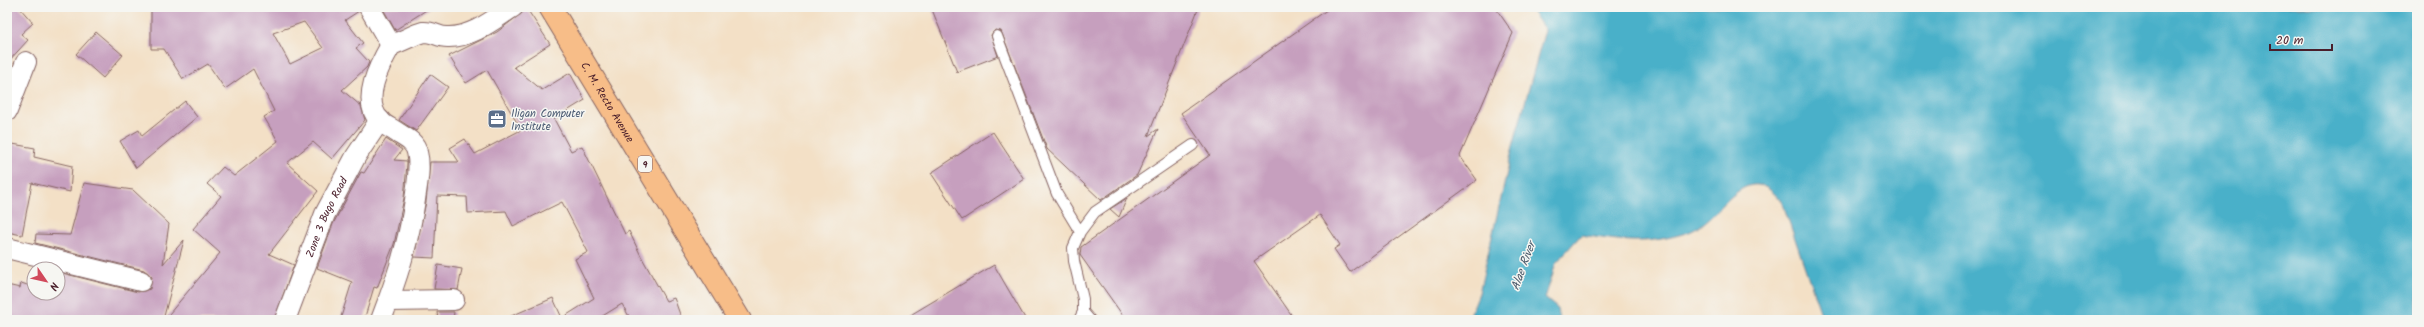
<svg xmlns="http://www.w3.org/2000/svg" width="2424" height="327" viewBox="0 0 2424 327" font-family="Kalam,sans-serif">
<style>
.water{fill:#4ab0c9;stroke:#4a687a}
.building{fill:#c69fbe;fill-rule:evenodd}
.lines{fill:none;stroke-linecap:round;stroke-linejoin:round}
.service-casing{stroke:#856361;stroke-width:12}
.minor-casing{stroke:#856361;stroke-width:22}
.trunk-casing{stroke:#856361;stroke-width:24}
.service{stroke:#fff;stroke-width:10}
.minor{stroke:#fff;stroke-width:20}
.trunk{stroke:#f7bd88;stroke-width:22}
.labels{text-anchor:middle;stroke-width:3;stroke-linejoin:round;paint-order:stroke}
.shield{fill:#f6f6f2;stroke:#7e6067;stroke-width:1}
.shield-label{font-size:10px;font-weight:bold;fill:#4a1f2b}
.street-label{font-size:11px;fill:#4a1f2b;stroke:#f6f6f2}
.service-label{font-size:11px;fill:#4e5e75;stroke:#f6f6f2;text-anchor:start}
.water-label{font-size:12px;font-style:italic;fill:#4a596a;stroke:#f6f6f2}
</style>
<rect width="100%" height="100%" fill="#f6f6f2"/>
<filter id="ink" filterUnits="userSpaceOnUse"><feTurbulence type="fractalNoise" baseFrequency=".025" numOctaves="2"/><feDisplacementMap in="SourceGraphic" scale="8" xChannelSelector="R" yChannelSelector="G"/><feConvolveMatrix kernelMatrix="1 2 1 2 8 2 1 2 1" color-interpolation-filters="sRGB"/></filter>
<filter id="wash" filterUnits="userSpaceOnUse"><feTurbulence type="fractalNoise" baseFrequency=".012" numOctaves="4" result="noise"/><feDisplacementMap in="SourceGraphic" scale="16" xChannelSelector="R" yChannelSelector="G"/><feGaussianBlur stdDeviation="0.9" result="paint"/><feColorMatrix in="noise" values="0 0 0 0 0 0 0 0 0 0 0 0 0 0 0 0 0 1.4 0 .05"/><feComposite in="paint" operator="in"/></filter>
<g filter="url(#wash)">
<rect width="100%" height="100%" fill="#f3e0c6"/>
<!-- water -->
<path class="water" d="M1529 7H2417V320H1823L1783 204C1746 152 1721 221 1689 232 1646 246 1623 241 1581 235L1556 263 1545 298 1558 309 1560 320H1468L1479 293 1513 146 1545 30Z"/>
<g id="blocks">
<!-- building -->
<path class="building" d="M7 7H19L33 23 21 34 28 40 7 63Z
M151 7H358L359 11 345 20 363 43 356 48 369 62 367 67 342 90 361 106 365 120 332 159 313 142 287 163 318 191 269 254 294 265 274 320H164L220 253 193 229 221 196 207 184 223 167 234 176 278 141 264 117 274 111 253 69 225 89 208 64 183 79 164 49H151ZM304 22 323 48 290 64 273 33Z
M382 7H431L395 30Z
M931 7H1199L1148 136 1158 129 1137 175 1101 200 1047 149 1001 31 995 30 991 35 998 56 957 72Z
M1331 7H1495L1513 33 1460 156 1477 180 1350 272 1334 249 1340 245 1320 215 1254 261 1295 320H1126L1080 255 1081 247 1210 155 1181 113Z
M527 9 550 44 514 67 542 90 570 73 585 100 554 119 571 151 582 146 625 234 629 231 641 256 666 301 674 298 682 320H631L622 304 596 320H502L553 298 562 318 594 298 575 259 588 252 562 202 513 226 506 211 468 213 467 197 437 196 434 258 414 257 426 202 430 162H459L450 148 465 139 475 154 521 130 487 70 466 83 449 56 497 32Z
M96 32 123 55 103 78 76 54Z
M430 74 448 87 416 131 399 120Z
M185 101 197 117 136 168 120 141 139 130 142 136Z
M993 132 1024 179 962 220 931 173Z
M386 139 402 150 394 160 407 161V164L404 198 394 244 377 288 374 287 364 320H340L352 282 317 268 333 224 361 172 364 173Z
M7 143 35 148 34 157 72 166 70 192 32 183 22 235 7 232Z
M84 183 133 190 169 224 163 264 184 240 163 320H7V285L20 288 21 283 34 287V293H58V272L138 292 150 289 152 277 144 270 35 243 36 234 70 235Z
M1127 198 1119 217 1110 209Z
M438 265 462 269 458 290 434 289Z
M994 265 1026 320H902Z
M454 312 453 320H438L437 312Z"/>
</g>
</g>
<g filter="url(#ink)">
<use href="#blocks" fill-opacity="0" stroke="#856361" stroke-width="1"/>
<g class="lines">
<defs>
<path id="service" d="M997 36 1057 194 1080 232
M1083 312 1090 320
M1079 320 1083 312V299L1074 261 1073 248 1080 232 1095 212 1193 145"/>
<g id="minor">
<path d="M369 7 391 45"/>
<path d="M7 111 26 62"/>
<path d="M7 248 141 281"/>
<path d="M389 301 454 300"/>
<path id="s1" d="M285 320 325 214 356 156 380 120"/>
<path d="M381 320C397 278 408 245 415 200 417 185 421 167 417 152 415 142 406 138 398 133 393 129 385 126 380 121 360 100 380 64 391 45 401 42 415 34 423 32 433 31 439 38 449 37 473 37 494 19 513 7"/>
</g>
<g id="trunk">
<path id="s2" d="M550 7 740 320"/>
</g>
</defs>
<!-- service casing -->
<use href="#service" class="service-casing"/>
<!-- minor casing -->
<use href="#minor" class="minor-casing"/>
<!-- trunk casing -->
<use href="#trunk" class="trunk-casing"/>
<!-- service -->
<use href="#service" class="service"/>
<!-- minor -->
<use href="#minor" class="minor"/>
<!-- trunk -->
<use href="#trunk" class="trunk"/>
</g>
</g>
<!-- icons -->
<defs>
<symbol id="office-square" viewBox="-11 -11 22 22"><rect x="-9" y="-9" width="18" height="18" rx="4" fill="#5c6f8a" stroke="#f6f6f2"/><path d="M-6-3h4V-5.5h4V-3h4V5H-6ZM-1-4.5V-3h2v-1.5ZM-6 0V1H6V0Z" fill="#fff"/></symbol>
</defs>
<g fill-rule="evenodd">
<use href="#office-square" x="486" y="108" width="22" height="22"/>
</g>
<g class="labels">
<!-- shield labels -->
<rect class="shield" x="638" y="156" width="14" height="16" rx="3"/>
<g class="shield-label">
<text x="645" y="168">9</text>
</g>
<!-- street labels -->
<g class="street-label">
<text dy="4" stroke="none"><textPath href="#s2" startOffset="111">C. M. Recto Avenue</textPath></text>
<text dy="4" stroke="none"><textPath href="#s1" startOffset="111">Zone 3 Bugo Road</textPath></text>
</g>
<!-- service labels -->
<g class="service-label">
<text x="511" y="117">Iligan Computer<tspan x="511" dy="13">Institute</tspan></text>
</g>
<!-- water labels -->
<g class="water-label">
<text transform="translate(1523 266) rotate(-70)" y="4">Alae River</text>
</g>
</g>
<!-- margin -->
<rect width="2424" height="327" fill="none" stroke="#f6f6f2" stroke-width="24"/>
<!-- north arrow -->
<g transform="translate(46 281) rotate(124)"><circle r="19" fill="#f6f6f2" stroke="#b1a0a2"/>
<path d="M0-3L7 15L0 10L-7 15Z" fill="#d1495b"/>
<text y="-6" font-size="11" font-weight="bold" text-anchor="middle" fill="#4a1f2b">N</text>
</g>
<!-- scale -->
<path d="M2270 44v6h62v-6" fill="none" stroke="#4a1f2b" stroke-width="2"/>
<text x="2276" y="44" font-size="12" fill="#4a1f2b" stroke="#f6f6f2" stroke-width="3" paint-order="stroke">20 m</text>
</svg>
